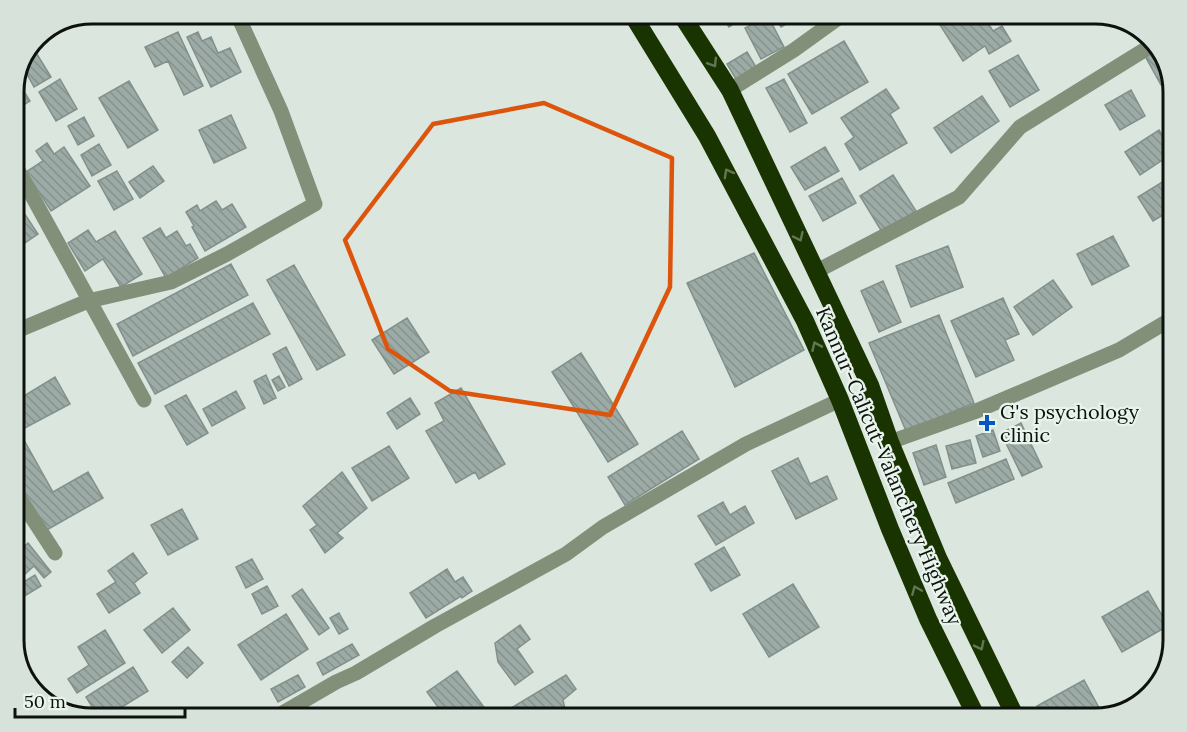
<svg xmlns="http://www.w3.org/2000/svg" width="1187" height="732" viewBox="0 0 1187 732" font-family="Lora,serif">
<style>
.building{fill:url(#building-back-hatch);stroke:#82908c;stroke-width:1.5}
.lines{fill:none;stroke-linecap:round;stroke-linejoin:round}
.street{stroke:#82907a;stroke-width:15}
.highway{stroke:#193401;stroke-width:18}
.oneway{stroke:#617753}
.marked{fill:none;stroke:#dd550c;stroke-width:4.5;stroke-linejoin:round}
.poi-dot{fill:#0a56c0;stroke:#e8f4ec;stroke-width:2}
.labels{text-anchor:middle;stroke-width:4.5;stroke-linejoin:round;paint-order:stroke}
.poi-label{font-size:20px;fill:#0e120f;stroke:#e8f4ec;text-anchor:start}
.street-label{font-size:20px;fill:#0e120f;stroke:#e8f4ec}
.rim{fill:none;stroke:#0e120f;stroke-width:3}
</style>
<defs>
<pattern id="building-back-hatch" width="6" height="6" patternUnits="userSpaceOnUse" patternTransform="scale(1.5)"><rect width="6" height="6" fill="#9caba6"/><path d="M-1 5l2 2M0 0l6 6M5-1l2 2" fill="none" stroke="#85928e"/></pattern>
</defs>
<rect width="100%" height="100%" fill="#dbe7de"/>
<!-- building -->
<path class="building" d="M158 14H172L162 20Z
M178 14H201L185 24Z
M720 14H749L729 27Z
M773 14H804L781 27Z
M933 14H982L993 31 1002 26 1011 41 989 54 985 46 963 61Z
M768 16 784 47 761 59 745 28Z
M178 32 203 86 184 95 168 61 155 67 145 47Z
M198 32 202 41 211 37 218 53 230 48 241 72 211 87 187 37Z
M844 41 868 82 812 114 788 74Z
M32 46 51 77 34 87 23 67Z
M1159 48 1163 53 1171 79 1161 85 1145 56Z
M747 52 756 67 736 79 727 64Z
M1018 55 1039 90 1010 107 989 71Z
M60 79 77 109 56 121 39 92Z
M784 79 807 123 790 132 766 88Z
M17 80 30 101 14 111V88Z
M129 81 158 130 128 148 99 98Z
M886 89 899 108 890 114 907 143 860 170 845 144 854 137 841 118Z
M1131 90 1145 116 1120 130 1105 105Z
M982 96 999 121 951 153 934 128Z
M231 115 246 148 214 163 199 130Z
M84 117 94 136 78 145 68 126Z
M1159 130 1173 153 1140 175 1125 152Z
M47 143 54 154 64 147 90 186 51 211 26 172 43 161 36 151Z
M99 144 111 165 92 176 81 155Z
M825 147 839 171 805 190 791 167Z
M153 166 164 181 140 198 129 182Z
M117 171 133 199 114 210 98 181Z
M893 175 916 211 882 232 860 196Z
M1172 176 1173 209 1153 221 1138 197Z
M842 178 856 203 823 221 809 196Z
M216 201 222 210 232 204 246 227 205 251 192 227 194 226 186 212 197 205 200 211Z
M24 213 38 234 16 249 14 246V220Z
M160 228 166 238 177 231 186 246 190 244 198 258 166 278 143 238Z
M88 230 96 242 115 231 142 274 121 287 103 259 85 271 68 243Z
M1113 236 1129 266 1092 285 1077 254Z
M948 246 963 287 911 307 896 266Z
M754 253 804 350 735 387 687 283Z
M231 264 248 295 133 356 117 324Z
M294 265 345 355 317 370 267 280Z
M1053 280 1072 307 1033 335 1014 307Z
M883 281 901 322 879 332 861 291Z
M1003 298 1019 334 1005 340 1014 360 976 377 951 321Z
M253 303 270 334 155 394 138 363Z
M939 315 974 403 906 431 869 343Z
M407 318 429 352 394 374 372 340Z
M286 347 302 379 289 386 273 354Z
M581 353 638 444 608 462 552 372Z
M266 375 276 398 264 404 254 381Z
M279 376 285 387 278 391 272 380Z
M55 377 70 404 19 431 53 492 88 472 103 498 45 531 14 475V402Z
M461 388 505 464 479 479 475 472 456 483 426 431 444 421 435 403Z
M236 391 245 408 212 426 203 409Z
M186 395 208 433 187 445 165 406Z
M410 398 420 414 397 429 387 413Z
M1021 423 1042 467 1022 476 1001 433Z
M993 430 1000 451 983 457 976 436Z
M682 431 699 459 625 505 608 477Z
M970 440 976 463 952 469 946 446Z
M936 445 946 477 924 485 913 453Z
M389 446 409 478 372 501 352 468Z
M798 458 810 484 827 476 837 499 796 519 772 471Z
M1006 459 1014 479 956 503 948 483Z
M342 472 367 508 337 533 343 538 325 553 310 530 317 525 303 506Z
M723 502 730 515 745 506 754 523 716 545 698 516Z
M182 509 198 539 168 555 151 525Z
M28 543 51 572 44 578 34 566 14 584V555Z
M724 547 740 575 711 591 695 564Z
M133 553 147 573 134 583 140 593 109 613 97 594 116 582 108 571Z
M252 559 263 579 246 588 236 567Z
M447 569 455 582 463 577 472 591 462 598 461 596 426 618 410 593Z
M35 575 41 586 23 597 17 586Z
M793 584 819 627 769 657 743 614Z
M267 586 278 606 262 614 252 594Z
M302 589 329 628 319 635 292 596Z
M1148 591 1168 626 1122 652 1102 617Z
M173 608 190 630 162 653 144 630Z
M339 613 348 629 339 634 330 618Z
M286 614 308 649 261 680 238 645Z
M520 625 530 639 517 649 533 672 515 685 498 662 495 643Z
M14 628 21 635 14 642Z
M105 630 125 663 77 693 68 679 89 665 78 647Z
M352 644 359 655 323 675 317 663Z
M188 647 203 663 187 678 172 662Z
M133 667 148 691 104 718H99L86 697Z
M457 671 492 718H446L427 692Z
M298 675 305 687 278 702 271 689Z
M566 675 576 689 563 700 567 718H510L506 711Z
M1084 680 1103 715 1095 718H1044L1037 706Z"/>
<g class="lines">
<!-- street -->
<path class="street" d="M730 90 794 50 844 14
M14 163 144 400
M815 272 959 197 1020 127 1154 44
M14 332 88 301 171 282 227 254 315 204 281 111 237 14
M890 442 974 412 1119 350 1173 318
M14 490 55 553
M274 718 336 682 356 673 435 626 566 554 603 527 746 444 840 400"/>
<!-- highway -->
<path class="highway" d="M632 14 707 136 805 321 840 400 890 529 928 619 977 718
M681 14 730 90 870 385 890 442 938 558 1016 718"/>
</g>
<!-- one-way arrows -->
<defs><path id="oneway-chevron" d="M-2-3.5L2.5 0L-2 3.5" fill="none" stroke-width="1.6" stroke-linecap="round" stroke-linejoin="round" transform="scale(1.5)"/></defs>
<g class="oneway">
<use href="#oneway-chevron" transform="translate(713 63) rotate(58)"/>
<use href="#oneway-chevron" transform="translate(728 173) rotate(-119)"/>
<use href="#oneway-chevron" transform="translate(799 237) rotate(65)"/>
<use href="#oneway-chevron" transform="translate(816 346) rotate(-114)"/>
<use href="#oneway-chevron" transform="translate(916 590) rotate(-113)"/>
<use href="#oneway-chevron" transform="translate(980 646) rotate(64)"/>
</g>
<!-- marked area -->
<path class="marked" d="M544 103 672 158 670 287 610 415 450 391 388 349 345 240 433 124Z"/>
<!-- markers -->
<path class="poi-dot" d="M984 414h6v6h6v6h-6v6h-6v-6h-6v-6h6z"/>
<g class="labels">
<!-- poi labels -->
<g class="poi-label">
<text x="1000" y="419">G's psychology<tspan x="1000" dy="23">clinic</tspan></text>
</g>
<!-- street labels -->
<g class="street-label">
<text transform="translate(889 466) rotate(67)" y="7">Kannur-Calicut-Valanchery Highway</text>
</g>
</g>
<!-- crop -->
<path d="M0 0H1187V732H0ZM92 24H1095A68 68 0 0 1 1163 92V640A68 68 0 0 1 1095 708H92A68 68 0 0 1 24 640V92A68 68 0 0 1 92 24Z" fill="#d7e2da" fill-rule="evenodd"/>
<path class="rim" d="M92 24H1095A68 68 0 0 1 1163 92V640A68 68 0 0 1 1095 708H92A68 68 0 0 1 24 640V92A68 68 0 0 1 92 24Z"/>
<!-- scale -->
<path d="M15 708v9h170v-9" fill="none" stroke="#0e120f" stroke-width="3"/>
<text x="24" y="708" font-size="18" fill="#0e120f" stroke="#e8f4ec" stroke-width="4.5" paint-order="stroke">50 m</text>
</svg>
